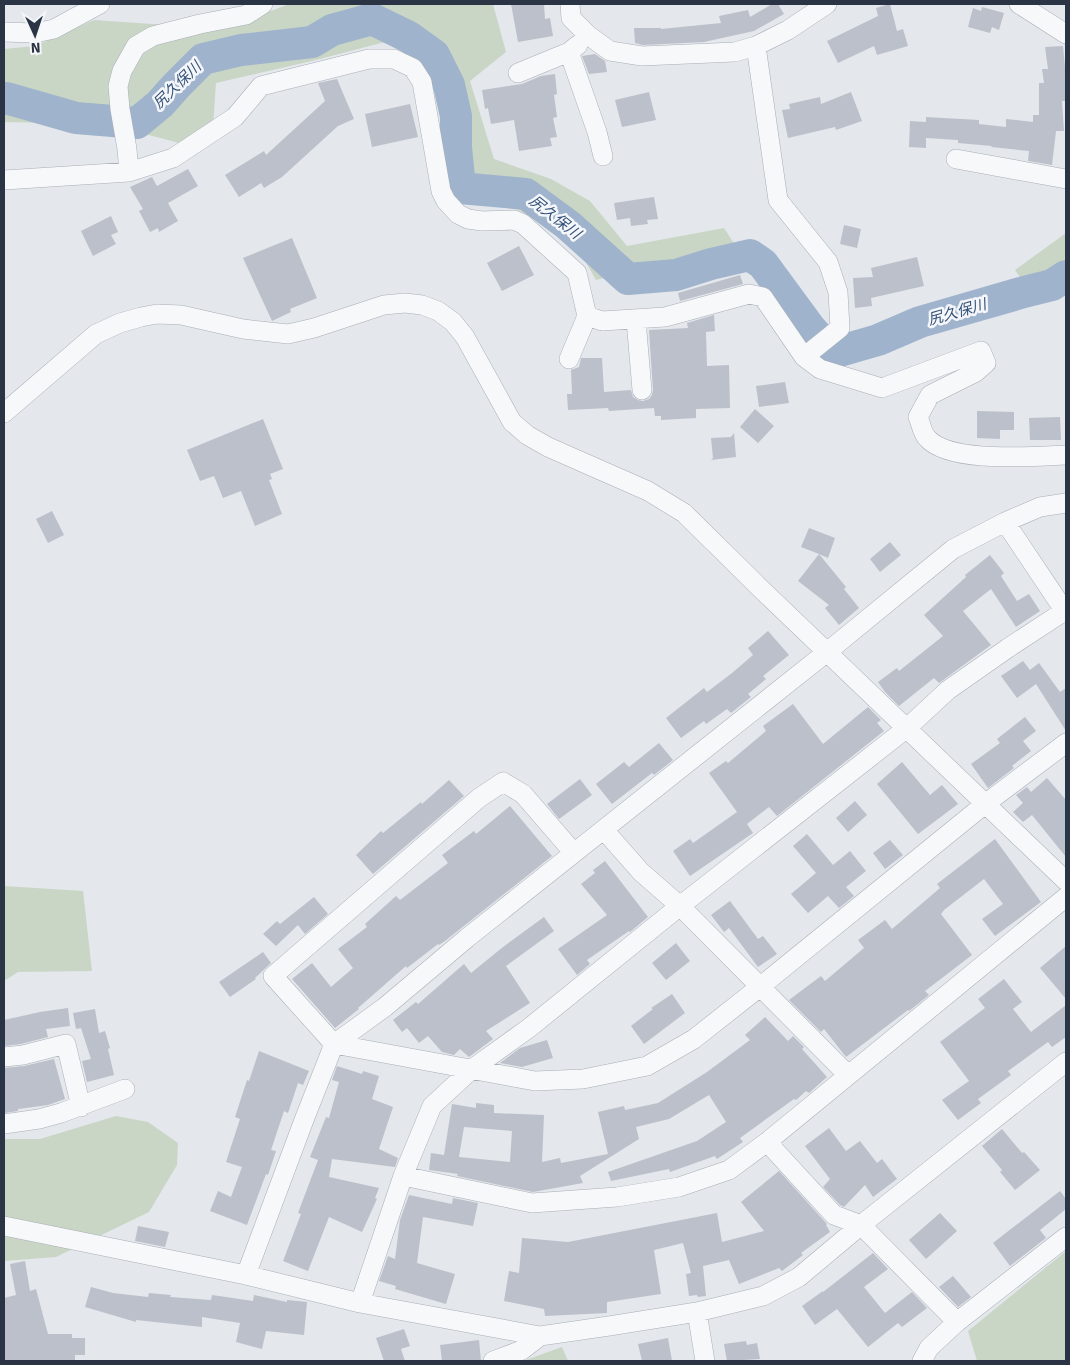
<svg xmlns="http://www.w3.org/2000/svg" width="1070" height="1365" viewBox="0 0 1070 1365" font-family="Signika,'Noto Sans JP',sans-serif">
<style>
.green{fill:#c9d6c5}
.lines{fill:none;stroke-linecap:round;stroke-linejoin:round}
.river{stroke:#9fb4cc;stroke-width:32}
.building{fill:#bbc0ca;fill-rule:evenodd}
.minor-casing{stroke:#a9aeb7;stroke-width:20}
.minor{stroke:#f7f8fa;stroke-width:19}
.labels{text-anchor:middle;stroke-width:5;stroke-linejoin:round;paint-order:stroke}
.water-label{font-size:15px;font-style:italic;fill:#34527a;stroke:#f4f6f9}
</style>
<rect width="100%" height="100%" fill="#e4e7ec"/>
<!-- green -->
<path class="green" d="M289 4H493L506 52 470 81 494 159 551 179 590 201 627 246 724 228 735 245 596 280 571 236 518 210 468 189 449 138 434 70 385 42 316 60 216 83 213 126 183 144 111 125 74 131 48 123 4 122V49L35 46 94 20 225 29Z
M1066 233V290L1034 299 1015 270Z
M4 886 83 891 92 971 18 972 4 981Z
M116 1116 148 1122 178 1143 177 1165 149 1212 56 1257 4 1261V1139H40Z
M1066 1251V1361H977L968 1331Z
M562 1347 568 1361H523Z"/>
<g class="lines">
<!-- river -->
<path class="river" d="M4 99 6 98 76 118 137 123 160 104 176 86 203 59 241 50 312 42 332 30 372 19 409 37 434 55 449 85 456 116V147L460 188 526 194 568 225 628 279 676 275 711 264 750 255 763 264 810 328 833 353 878 340 920 322 1024 292 1052 285 1066 276"/>
</g>
<!-- building -->
<path class="building" d="M511 4H544L545 19 550 18 553 36 518 42Z
M772 4H778L784 14 754 31 704 42 643 45 635 43 634 28H661V29L721 23 719 16 748 10 750 17Z
M890 4 897 31 903 29 908 46 877 55 874 46 838 63 827 41 878 16 876 8Z
M982 7 1004 13 999 30 992 27 990 33 968 27 973 8 981 11Z
M1063 46 1066 77V101H1062L1064 131H1056L1052 165 1028 161 1029 151 991 147 992 146 958 143V140L926 138V148L909 147 910 121 926 122V117L979 120V124L1006 127V119L1033 122V115H1039V83H1044L1042 69H1048L1045 47Z
M595 54 605 61 607 72 589 74 582 56Z
M555 74 557 94 554 95 557 117 553 118 557 137 550 138 552 146 519 151 514 120 491 124 488 108 485 109 482 90 522 84 541 76Z
M337 79 354 119 338 126 282 177 264 188 261 183 239 197 225 175 264 151 266 155 325 101 318 83Z
M649 92 656 120 622 127 615 100Z
M851 92 862 121 836 130 835 127 788 138 782 110 790 109 789 104 820 97 821 104Z
M410 104 418 137 372 147 365 114Z
M188 169 198 186 168 203 178 221 159 232 158 228 150 232 139 211 143 209 130 187 152 177 157 186Z
M654 197 658 219 647 220 648 224 631 226 630 218 617 220 614 203Z
M111 216 118 232 111 235 116 244 93 256 81 231Z
M844 225 861 229 857 248 840 244Z
M292 238 317 298 290 309 291 312 272 321 243 258Z
M519 246 534 275 502 291 487 263Z
M917 257 924 286 871 298 872 306 855 308 853 278 873 277 871 268Z
M740 275 743 284 680 301 678 293Z
M714 315 715 331 706 332 707 366 729 365 730 408 696 409V418L661 420V416H655L654 408 609 411 608 408 568 410 567 394H572L571 370 579 367 581 358H602L604 392 631 390 633 397 638 400 643 401 649 399 652 395 653 390 649 330 688 328 687 323Z
M785 382 789 403 759 407 756 386Z
M755 409 774 426 758 443 740 427Z
M977 411 1014 412V430H1000V439L977 438Z
M1060 417 1061 440H1030L1029 418Z
M263 419 283 469 270 474 272 479 269 480 282 514 255 526 241 491 223 498 214 476 200 481 187 450Z
M734 433 736 457 711 460 713 458 711 438 731 437Z
M52 511 64 535 48 543 36 519Z
M809 528 835 538 828 558 819 554 846 587 844 589 859 608 839 625 825 608 829 605 798 581 819 554 801 547Z
M890 542 901 555 880 572 870 559Z
M990 555 1004 573 1001 576 1017 601 1029 594 1040 611 1016 627 991 589 963 611 991 645 939 683 934 678 899 706 885 692 878 682 897 668 899 671 943 636 924 615 966 577 965 575Z
M768 631 789 655 763 676 766 679 748 694 751 697 731 713 727 709 706 724 704 721 681 738 666 718 704 688 707 692 732 673 753 655 748 648Z
M1023 661 1030 670 1039 663 1060 692 1066 688V731L1036 684 1017 698 1001 676Z
M793 704 823 744 868 707 881 720 877 723 884 731 777 816 769 807 747 824 753 833 690 876 673 851 690 839 693 843 737 812 709 773 726 761 728 763 766 731 763 726Z
M1025 717 1036 731 1023 741 1031 751 1012 766 1014 768 988 788 971 764 1000 743 997 739Z
M659 743 673 760 654 775 652 773 612 804 596 784 624 762 629 767Z
M902 762 930 795 942 785 958 804 918 834 877 784Z
M1047 778 1066 800V857L1032 815 1023 822 1013 812 1023 803 1016 795 1027 787 1031 792Z
M580 779 592 795 559 819 547 804Z
M449 780 464 796 373 874 356 855 381 831 383 833 421 802 422 804Z
M855 801 867 815 848 832 836 818Z
M510 806 552 856 445 941 439 945 438 944 407 968 406 966 358 1008 359 1009 335 1028 292 979 312 963 331 987 353 968 338 949 367 927 365 924 396 896 400 900 448 863 442 855 474 831 476 834Z
M807 834 833 865 850 851 866 871 846 887 854 896 839 908 828 896 808 913 791 894 816 873 793 846Z
M995 839 1041 902 995 936 982 919 1003 904 984 879 944 910 941 914 972 955 925 991 929 995 909 1011 908 1010 846 1057 824 1029 821 1032 789 1000 821 976 825 981 864 948 858 940 885 920 892 929 940 888 937 884Z
M890 840 903 855 885 869 873 853Z
M605 861 648 917 630 932 629 931 587 960 590 964 577 975 558 949 607 915 581 884 595 873 593 870Z
M314 897 328 914 305 934 298 925 276 946 263 934 277 921 280 924Z
M730 901 758 939 763 936 777 954 758 967 729 928 724 932 711 915Z
M544 917 554 931 506 966 530 1003 486 1031 493 1039 469 1057 460 1049 454 1055 442 1052 428 1036 419 1043 407 1028 402 1032 393 1020 416 1002 418 1004 464 964 471 973 503 947Z
M676 943 690 961 666 980 652 963Z
M1066 946V999L1040 968Z
M263 952 271 963 255 978 256 979 230 997 219 982Z
M1004 979 1022 1002 1013 1009 1031 1032 1066 1005V1037L1052 1047 1048 1042 1008 1071 1011 1075 978 1099 981 1103 958 1120 942 1100 969 1081 940 1042 985 1008 978 999Z
M672 994 685 1013 644 1044 631 1026 653 1009 651 1008Z
M68 1008 70 1026 46 1029 48 1037 21 1044 4 1046V1020L40 1012Z
M95 1009 99 1033 105 1031 110 1048 108 1049 114 1075 87 1082 82 1061 91 1059 81 1028 76 1029 73 1013Z
M765 1017 788 1041 793 1036 804 1047 802 1049 827 1077 809 1093 806 1091 796 1100 794 1099 740 1138 743 1142 717 1159 715 1156 670 1172 669 1169 611 1181 608 1172 697 1141 726 1122 709 1095 669 1119 636 1127 639 1139 580 1176 583 1183 533 1192 457 1176 458 1174 429 1170 431 1153 444 1155 452 1104 476 1108V1103L494 1105V1113L544 1115 542 1162 560 1158 561 1163 608 1154 598 1112 624 1106 625 1110 658 1103 707 1072 750 1040 745 1035ZM464 1127 512 1131 510 1162 459 1157Z
M547 1040 553 1058 522 1067 500 1063 520 1048Z
M259 1051 309 1071 303 1085 298 1083 288 1113 284 1111 271 1150 276 1151 268 1175 266 1174 247 1225 210 1211 218 1191 231 1197 242 1167 226 1162 240 1119 235 1117 247 1080 249 1081Z
M54 1059 65 1099 48 1105 18 1109V1111L4 1113V1068L24 1066Z
M337 1066 362 1074 363 1071 379 1076 372 1099 393 1107 379 1149 398 1158 395 1167 332 1159 329 1177 379 1188 375 1198 377 1199 362 1232 329 1217 308 1271 283 1261 301 1214 298 1213 318 1160 310 1157 326 1117 329 1118 339 1082 332 1080Z
M829 1128 846 1151 860 1141 877 1163 882 1159 897 1179 873 1197 865 1185 844 1207 840 1205 823 1187 830 1179 805 1146Z
M1002 1129 1022 1153 1024 1152 1040 1170 1015 1190 1000 1172 1002 1170 982 1146Z
M779 1171 827 1224 826 1225 830 1232 801 1253 803 1255 782 1271 779 1268 739 1284 729 1260 703 1266 706 1296 698 1297 697 1295 689 1296 686 1274 691 1273 683 1243 654 1250 661 1294 607 1302V1313L545 1316 544 1309 504 1301 509 1271 519 1273 522 1238 568 1242 717 1213 722 1242 764 1231 741 1202Z
M1060 1191 1066 1199V1209L1040 1230 1046 1238 1010 1266 993 1243Z
M409 1195 452 1204 453 1198 478 1203 473 1226 423 1217 417 1263 455 1274 446 1304 395 1289 396 1286 379 1281 388 1256 395 1259 400 1220Z
M940 1213 957 1231 926 1259 909 1240Z
M138 1226 169 1232 165 1247 135 1241Z
M873 1253 888 1269 864 1287 885 1313 912 1292 927 1308 902 1327 898 1323 868 1347 837 1309 815 1325 802 1306 823 1291V1292Z
M25 1261 30 1291 36 1289 48 1334H72V1338H85V1355H75V1361H4V1298L16 1295 10 1264Z
M953 1276 971 1297 958 1307 939 1287Z
M91 1287 113 1293 148 1297 149 1293 171 1295 170 1297 211 1300 212 1295 253 1301 254 1295 287 1302V1300L307 1302 304 1335 266 1331 262 1349 236 1342 240 1323 202 1317V1327L136 1320V1322L85 1307Z
M404 1329 410 1346 401 1349 405 1361H384L376 1338Z
M668 1338 672 1361H642L638 1344Z
M479 1340 481 1361H442L440 1345Z
M746 1341 747 1345 757 1343 760 1359 727 1361 724 1344Z"/>
<g class="lines">
<defs>
<path id="minor" d="M570 4 571 18 588 35 610 51 642 56 735 52 756 46 788 30 827 4
M1019 4 1066 34
M4 32 35 33 54 29 100 4
M756 46 778 200 828 262 838 292 840 328 804 357
M569 52 597 132 603 156
M518 73 569 52 578 45
M956 159 1066 179
M129 172 127 149 120 109 118 86 122 71 136 46 153 36 200 24 246 15 263 4
M4 180 129 172 173 158 235 117 261 86 369 59H394L413 68 422 82 441 191 446 201 458 214 468 219 482 221 514 220 523 224 577 273 587 316 602 321 665 317 749 294 763 297 804 357 820 369 882 388 981 351 986 363 976 372 930 395 918 417C921 423 922 433 927 438 950 464 1033 456 1066 455
M636 320 642 390
M569 359 587 316
M4 413 96 334 120 323 141 317 157 314 181 315 243 329 288 334 314 328 384 305 405 303 422 305 438 311 453 322 465 337 512 422 527 435 548 447 648 491 684 513 760 588 1066 881
M1005 522 1066 613
M604 830 641 872 680 906 848 1075
M574 853 523 794 503 782 479 798 273 976 334 1044 535 1081 583 1079 647 1066 694 1039 761 986 985 804 1066 743
M4 1057 23 1055 66 1044 81 1107
M4 1124 39 1119 61 1113 125 1089
M767 1142 834 1215 861 1225 957 1322
M403 1176 532 1203 617 1197 679 1187 729 1170 767 1142 1066 897
M4 1226 246 1275 360 1303 540 1336 609 1326 697 1312 763 1296 799 1277 861 1225 1066 1062
M246 1275 304 1120 334 1044 385 1007 467 938 827 652 953 549 1005 522 1040 507 1066 503
M360 1303 403 1176 432 1106 472 1069 529 1028 680 906 907 728 948 690 1008 648 1066 610
M697 1312 705 1361
M493 1361 522 1350 540 1336
M922 1361 929 1348 957 1322 1066 1237"/>
</defs>
<!-- minor casing -->
<use href="#minor" class="minor-casing"/>
<!-- minor -->
<use href="#minor" class="minor"/>
</g>
<g class="labels">
<!-- water labels -->
<g class="water-label">
<text transform="translate(177 85) rotate(-44)" y="5">尻久保川</text>
<text transform="translate(555 217) rotate(38)" y="5">尻久保川</text>
<text transform="translate(957 312) rotate(-16)" y="5">尻久保川</text>
</g>
</g>
<!-- border -->
<rect width="1070" height="1365" fill="none" stroke="#2b3445" stroke-width="10"/>
<!-- north arrow -->
<g transform="translate(35 35) rotate(177)" stroke="#f4f6f9" stroke-width="4" paint-order="stroke">
<path d="M0-4L9 19L0 12L-9 19Z" fill="#2b3445"/>
<text y="-8" font-size="14" font-weight="bold" text-anchor="middle" fill="#2b3445">N</text>
</g>
</svg>
